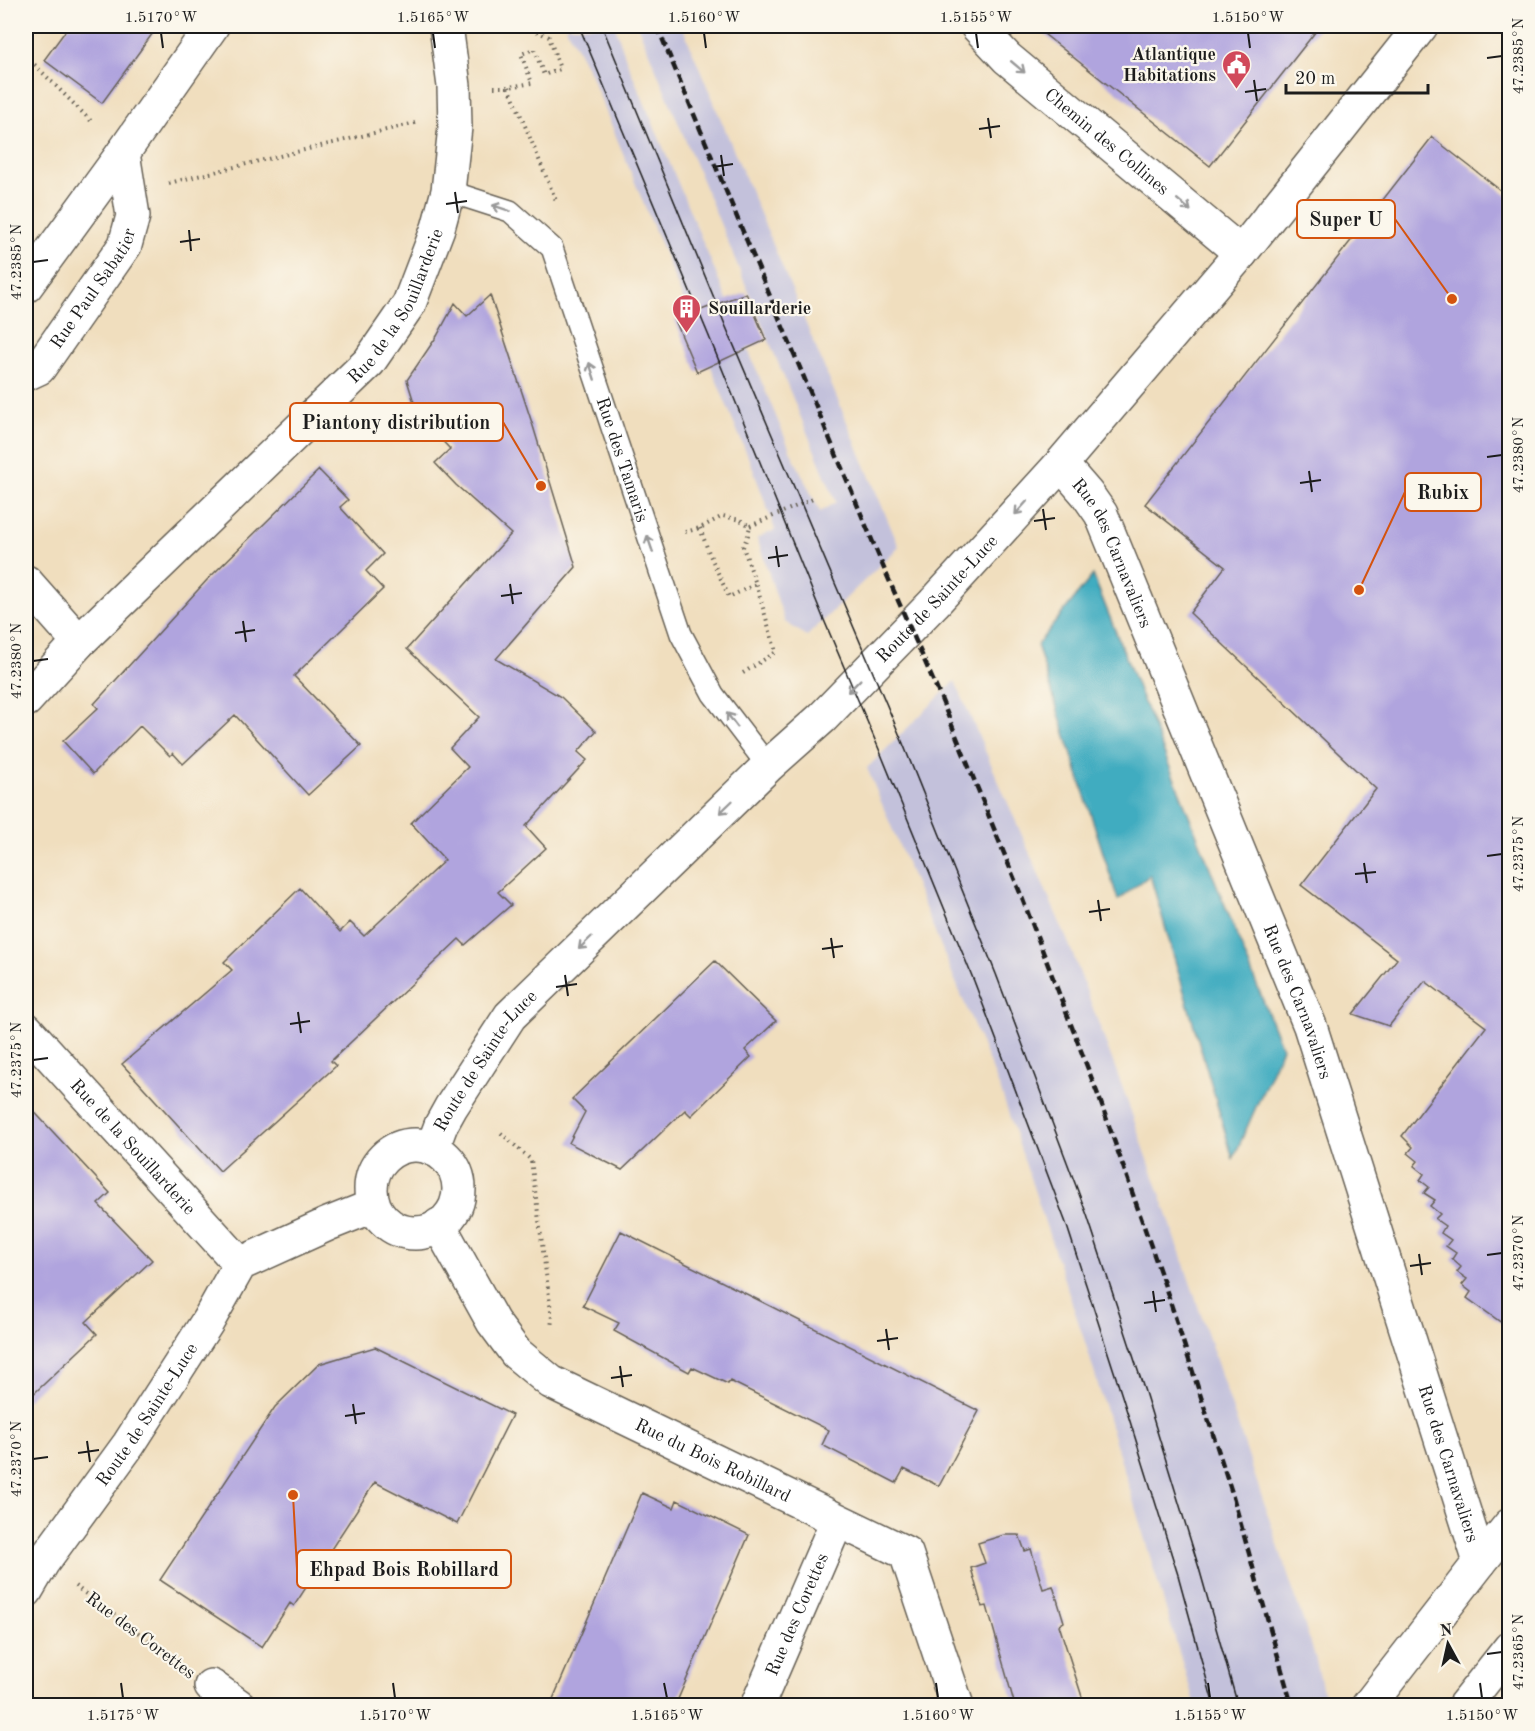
<svg xmlns="http://www.w3.org/2000/svg" width="1535" height="1731" viewBox="0 0 1535 1731" font-family="'Old Standard TT',serif">
<style>
.industrial{fill:#c3c1db}
.water{fill:#41acc0;stroke:#2e646e;stroke-width:1.5}
.building{fill:#b0a4de}
.lines{fill:none;stroke-linecap:round;stroke-linejoin:round}
.service-casing{stroke:#666055;stroke-width:24}
.minor-casing{stroke:#666055;stroke-width:36}
.tertiary-casing{stroke:#666055;stroke-width:36}
.path{stroke:#666055;stroke-width:4;stroke-dasharray:1.5 4.5;stroke-linecap:butt}
.service{stroke:#fff;stroke-width:21}
.minor{stroke:#fff;stroke-width:33}
.tertiary{stroke:#fff;stroke-width:33}
.tram{stroke:#1c1c1c;stroke-width:1.5}
.rail{stroke:#1c1c1c;stroke-width:4.5;stroke-dasharray:9 4.5;stroke-linecap:butt}
.oneway{stroke:#999}
.ticks{fill:none;stroke:#1c1c1c;stroke-width:2}
.labels{text-anchor:middle;stroke-width:4.5;stroke-linejoin:round;paint-order:stroke}
.poi-label{font-size:18px;font-weight:bold;fill:#1c1c1c;stroke:#fbf7ec;text-anchor:end}
.street-label{font-size:18px;fill:#1c1c1c;stroke:#fbf7ec}
.leader{fill:none;stroke:#d4530e;stroke-width:2}
.callout-dot{fill:#d4530e;stroke:#fbf7ec;stroke-width:2}
.callout{fill:#fbf7ec;stroke:#d4530e;stroke-width:2}
.callout-label{font-size:20px;text-anchor:middle;font-weight:bold;fill:#1c1c1c}
.neatline{fill:none;stroke:#1c1c1c;stroke-width:2}
.ticks-label{font-size:15px;text-anchor:middle;fill:#1c1c1c}
</style>
<rect width="100%" height="100%" fill="#fbf7ec"/>
<filter id="ink" filterUnits="userSpaceOnUse"><feTurbulence type="fractalNoise" baseFrequency=".0167" numOctaves="2"/><feDisplacementMap in="SourceGraphic" scale="12" xChannelSelector="R" yChannelSelector="G"/><feConvolveMatrix kernelMatrix="1 2 1 2 8 2 1 2 1" color-interpolation-filters="sRGB"/></filter>
<filter id="wash" filterUnits="userSpaceOnUse"><feTurbulence type="fractalNoise" baseFrequency=".008" numOctaves="4" result="noise"/><feDisplacementMap in="SourceGraphic" scale="24" xChannelSelector="R" yChannelSelector="G"/><feGaussianBlur stdDeviation="1.35" result="paint"/><feColorMatrix in="noise" values="0 0 0 0 0 0 0 0 0 0 0 0 0 0 0 0 0 1.4 0 .05"/><feComposite in="paint" operator="in"/></filter>
<g filter="url(#wash)">
<rect width="100%" height="100%" fill="#f0debe"/>
<!-- industrial -->
<path class="industrial" d="M565 26H615L626 59 791 452 820 512 836 502 638 26H682L899 547 807 636 785 622 757 538 775 530 771 518 753 469 590 73Z
M955 681 1069 944 1123 1089 1170 1222 1315 1656 1326 1705H1195L1086 1345 1001 1091 867 768Z"/>
<!-- water -->
<path class="water" d="M1093 575 1282 1048 1233 1159 1150 875 1118 900 1037 645Z"/>
<g id="blocks">
<!-- building -->
<path class="building" d="M69 26H158L102 103 44 60Z
M1034 26H1320L1210 166Z
M1432 137 1509 197V1328L1467 1298 1471 1292 1462 1285 1467 1279 1457 1272 1461 1267 1452 1259 1456 1253 1446 1246 1451 1240 1441 1233 1445 1226 1435 1219 1440 1214 1430 1206 1435 1200 1424 1193 1429 1187 1420 1180 1424 1174 1414 1166 1418 1161 1408 1153 1413 1147 1402 1136 1486 1027 1425 981 1389 1026 1353 1014 1397 959 1301 885 1376 789 1190 613 1225 567 1145 504Z
M746 293 766 340 697 372 675 320Z
M490 295 533 426 576 567 496 659 561 697 596 731 578 752 587 760 526 826 546 848 498 892 511 905 465 945 459 939 331 1061 336 1066 220 1171 122 1064 232 970 224 962 300 888 340 932 350 922 364 936 445 860 411 823 468 767 450 748 479 717 407 649 511 534 456 485 435 463 450 449 418 415 407 380 437 336 455 303 467 316Z
M319 470 348 500 340 507 383 554 366 571 383 589 294 676 361 746 308 795 235 715 183 764 173 753 170 756 140 726 93 774 63 741 98 708 94 704 207 580Z
M715 961 776 1021 745 1050 751 1057 691 1116 685 1110 622 1170 569 1143 585 1112 572 1099Z
M26 1103 110 1193 98 1204 152 1260 86 1322 97 1334 26 1401Z
M621 1231 979 1411 939 1486 904 1469 896 1483 822 1445 829 1430 730 1381 728 1384 692 1367 689 1372 614 1331 619 1323 583 1306Z
M375 1347 512 1415 457 1524 375 1482 294 1606 290 1603 262 1647 160 1580 275 1407 319 1364Z
M642 1493 674 1508 677 1500 749 1535 675 1706H550Z
M1004 1535H1019L1025 1551 1031 1549 1043 1589 1053 1586 1064 1622 1059 1625 1085 1706H1015L987 1606 982 1607 971 1568 985 1563 978 1543Z"/>
</g>
</g>
<g filter="url(#ink)">
<use href="#blocks" fill-opacity="0" stroke="#666055" stroke-width="1.5"/>
<g class="lines">
<defs>
<g id="service">
<path id="s1" d="M448 191 510 211 552 248 681 634 713 694 768 766"/>
</g>
<g id="minor">
<path id="s2" d="M977 26 1007 58 1241 253"/>
<path d="M26 286 123 153 212 26"/>
<path id="s3" d="M26 374 39 368 125 245 133 216 123 153"/>
<path id="s4" d="M1061 464 1087 494 1101 514 1310 1026 1480 1562 1368 1706"/>
<path d="M26 582 79 642"/>
<path id="s5" d="M26 700 79 642 369 362 409 304 438 228 448 191 455 127 454 86 446 26"/>
<path id="s6" d="M26 1029 240 1264"/>
<path id="s7" d="M439 1225 493 1322 516 1353 551 1382 906 1553 957 1706"/>
<path d="M1480 1562 1510 1525"/>
<path d="M211 1686 239 1706"/>
<path id="s8" d="M757 1706 837 1521"/>
<path d="M1464 1706 1510 1648"/>
</g>
<g id="tertiary">
<circle cx="415" cy="1189" r="44"/>
<path id="s9" d="M432 1149 441 1125 451 1107 510 1016 768 766 822 718 934 603 1061 464 1241 253 1421 26"/>
<path id="s10" d="M26 1591 43 1562 129 1444 208 1321 240 1264 328 1224 373 1206"/>
</g>
</defs>
<!-- service casing -->
<use href="#service" class="service-casing"/>
<!-- minor casing -->
<use href="#minor" class="minor-casing"/>
<!-- tertiary casing -->
<use href="#tertiary" class="tertiary-casing"/>
<!-- path -->
<path class="path" d="M26 30 29 26
M568 30 578 26
M26 56 93 123
M494 87H509L532 83 521 54 534 49 544 75 560 69 549 37 525 26
M509 87 557 203
M169 183 415 123
M750 526 813 499
M700 528 709 553 729 597 756 584 743 547 748 535 750 526
M685 532 700 528 723 516 740 520 750 526
M743 673 776 652 756 584
M501 1133 531 1160 552 1319 551 1328
M75 1586 178 1662"/>
<!-- service -->
<use href="#service" class="service"/>
<!-- minor -->
<use href="#minor" class="minor"/>
<!-- tertiary -->
<use href="#tertiary" class="tertiary"/>
<!-- tram -->
<path class="tram" d="M579 26 708 334 824 620 881 754 974 981 1066 1223 1123 1399 1178 1575 1214 1706
M602 26 726 327 900 736 996 974 1087 1215 1145 1392 1199 1568 1238 1706"/>
<!-- rail -->
<path class="rail" d="M657 26 882 564 940 696 1023 900 1100 1100 1168 1295 1232 1493 1292 1706"/>
</g>
<!-- one-way arrows -->
<defs><path id="oneway-shaft" d="M-6 0H5M1.5-3L5.5 0L1.5 3" fill="none" stroke-width="1.6" stroke-linecap="round" stroke-linejoin="round" transform="scale(1.5)"/></defs>
<g class="oneway">
<use href="#oneway-shaft" transform="translate(1018 67) rotate(40)"/>
<use href="#oneway-shaft" transform="translate(1184 205) rotate(40)"/>
<use href="#oneway-shaft" transform="translate(501 208) rotate(-162)"/>
<use href="#oneway-shaft" transform="translate(592 371) rotate(-108)"/>
<use href="#oneway-shaft" transform="translate(1021 508) rotate(132)"/>
<use href="#oneway-shaft" transform="translate(650 544) rotate(-109)"/>
<use href="#oneway-shaft" transform="translate(854 686) rotate(135)"/>
<use href="#oneway-shaft" transform="translate(732 720) rotate(-127)"/>
<use href="#oneway-shaft" transform="translate(726 807) rotate(136)"/>
<use href="#oneway-shaft" transform="translate(585 943) rotate(136)"/>
</g>
</g>
<!-- ticks -->
<path class="ticks" d="M161 33 163 48M433 33 435 48M704 33 706 48M976 33 978 48M1248 33 1250 48M1487 58 1502 56M1254 80 1257 101M1245 92 1266 89M988 118 991 138M979 129 1000 126M721 155 724 176M713 167 733 164M455 192 458 213M446 204 467 201M189 230 191 251M180 242 200 239M33 262 48 260M1487 457 1502 455M1309 471 1312 492M1300 483 1321 480M1043 509 1046 530M1034 521 1055 518M776 546 779 567M768 558 788 555M510 584 513 604M501 596 522 593M243 621 246 642M235 633 255 630M33 661 48 659M1487 856 1502 854M1364 863 1367 883M1355 874 1376 872M1098 900 1101 921M1089 912 1110 909M831 938 834 958M822 949 843 946M565 975 568 996M556 987 577 984M298 1012 301 1033M290 1024 310 1021M33 1060 48 1058M1419 1254 1422 1275M1487 1255 1502 1253M1410 1266 1431 1263M1153 1291 1156 1312M1144 1303 1165 1300M886 1329 889 1350M877 1341 898 1338M620 1366 623 1387M611 1378 632 1375M353 1404 356 1424M345 1416 365 1413M87 1441 90 1462M78 1453 99 1450M33 1459 48 1457M1487 1654 1502 1652M121 1683 123 1698M393 1683 395 1698M664 1683 667 1698M936 1683 938 1698M1208 1683 1210 1698M1480 1683 1482 1698"/>
<!-- icons -->
<defs>
<symbol id="civic-pin" viewBox="-11 -11 22 30"><path d="M0 17L-7.5 6A9.5 9.5 0 1 1 7.5 6Z" fill="#d1495b" stroke="#fbf7ec"/><path d="M-.6-6.5H3V-4.5H.6V-3L4-1V1h2V6H-6V1h2V-1L-.6-3ZM-1.2 2.5V6h2.4V2.5Z" fill="#fff"/></symbol>
<symbol id="building-pin" viewBox="-11 -11 22 30"><path d="M0 17L-7.5 6A9.5 9.5 0 1 1 7.5 6Z" fill="#d1495b" stroke="#fbf7ec"/><path d="M-4-6H4V6H1V3H-1V6H-4ZM-2.5-4.3h1.7v1.8h-1.7ZM.8-4.3h1.7v1.8H.8ZM-2.5-1h1.7V.8h-1.7ZM.8-1h1.7V.8H.8Z" fill="#fff"/></symbol>
</defs>
<g fill-rule="evenodd">
<use href="#civic-pin" x="1220" y="48" width="33" height="45"/>
<use href="#building-pin" x="670" y="292" width="33" height="45"/>
</g>
<g class="labels">
<!-- poi labels -->
<g class="poi-label">
<text x="1216" y="60">Atlantique<tspan x="1216" dy="21">Habitations</tspan></text>
<text x="708" y="314" text-anchor="start">Souillarderie</text>
</g>
<!-- street labels -->
<g class="street-label">
<text dy="6" stroke="none"><textPath href="#s2" startOffset="174">Chemin des Collines</textPath></text>
<text dy="6" stroke="none"><textPath href="#s3" startOffset="111">Rue Paul Sabatier</textPath></text>
<text dy="6" stroke="none"><textPath href="#s5" startOffset="544">Rue de la Souillarderie</textPath></text>
<text dy="6" stroke="none"><textPath href="#s1" startOffset="344">Rue des Tamaris</textPath></text>
<text dy="6" stroke="none"><textPath href="#s4" startOffset="104">Rue des Carnavaliers</textPath></text>
<text dy="6" stroke="none"><textPath href="#s9" startOffset="752">Route de Sainte-Luce</textPath></text>
<text dy="6" stroke="none"><textPath href="#s4" startOffset="590">Rue des Carnavaliers</textPath></text>
<text dy="6" stroke="none"><textPath href="#s9" startOffset="104">Route de Sainte-Luce</textPath></text>
<text dy="6" stroke="none"><textPath href="#s6" startOffset="159">Rue de la Souillarderie</textPath></text>
<text dy="6" stroke="none"><textPath href="#s10" startOffset="214">Route de Sainte-Luce</textPath></text>
<text dy="6" stroke="none"><textPath href="#s7" startOffset="375">Rue du Bois Robillard</textPath></text>
<text dy="6" stroke="none"><textPath href="#s4" startOffset="1076">Rue des Carnavaliers</textPath></text>
<text dy="6" stroke="none"><textPath href="#s8" startOffset="100">Rue des Corettes</textPath></text>
<text transform="translate(141 1635) rotate(37)" y="6">Rue des Corettes</text>
</g>
</g>
<!-- callouts -->
<path class="leader" d="M1452 299L1395 219M541 486L503 422M1359 590L1405 492M293 1495L297 1569"/>
<g class="callout-dot">
<circle cx="1452" cy="299" r="6"/>
<circle cx="541" cy="486" r="6"/>
<circle cx="1359" cy="590" r="6"/>
<circle cx="293" cy="1495" r="6"/>
</g>
<g class="callout">
<rect x="1297" y="200" width="98" height="38" rx="6"/>
<rect x="290" y="403" width="213" height="38" rx="6"/>
<rect x="1405" y="473" width="76" height="38" rx="6"/>
<rect x="297" y="1550" width="214" height="38" rx="6"/>
</g>
<g class="callout-label">
<text x="1346" y="226">Super U</text>
<text x="396" y="429">Piantony distribution</text>
<text x="1443" y="499">Rubix</text>
<text x="404" y="1576">Ehpad Bois Robillard</text>
</g>
<!-- margin -->
<rect width="1535" height="1731" fill="none" stroke="#fbf7ec" stroke-width="66"/>
<!-- north arrow -->
<g transform="translate(1448 1644) rotate(352)" stroke="#fbf7ec" stroke-width="4.5" paint-order="stroke">
<path d="M0-4.5L10 22L0 15L-10 22Z" fill="#1c1c1c"/>
<text y="-9" font-size="16" font-weight="bold" text-anchor="middle" fill="#1c1c1c">N</text>
</g>
<!-- scale -->
<path d="M1286 84v9h142v-9" fill="none" stroke="#1c1c1c" stroke-width="3"/>
<text x="1295" y="84" font-size="18" fill="#1c1c1c" stroke="#fbf7ec" stroke-width="4.5" paint-order="stroke">20 m</text>
<rect x="33" y="33" width="1469" height="1665" class="neatline"/>
<g class="ticks-label">
<text x="161" y="22">1.5170°W</text>
<text x="433" y="22">1.5165°W</text>
<text x="704" y="22">1.5160°W</text>
<text x="976" y="22">1.5155°W</text>
<text x="1248" y="22">1.5150°W</text>
<text transform="translate(1518 56) rotate(-90)" y="5">47.2385°N</text>
<text transform="translate(16 262) rotate(-90)" y="5">47.2385°N</text>
<text transform="translate(1518 455) rotate(-90)" y="5">47.2380°N</text>
<text transform="translate(16 661) rotate(-90)" y="5">47.2380°N</text>
<text transform="translate(1518 854) rotate(-90)" y="5">47.2375°N</text>
<text transform="translate(16 1060) rotate(-90)" y="5">47.2375°N</text>
<text transform="translate(1518 1253) rotate(-90)" y="5">47.2370°N</text>
<text transform="translate(16 1459) rotate(-90)" y="5">47.2370°N</text>
<text transform="translate(1518 1652) rotate(-90)" y="5">47.2365°N</text>
<text x="123" y="1720">1.5175°W</text>
<text x="395" y="1720">1.5170°W</text>
<text x="667" y="1720">1.5165°W</text>
<text x="938" y="1720">1.5160°W</text>
<text x="1210" y="1720">1.5155°W</text>
<text x="1482" y="1720">1.5150°W</text>
</g>
</svg>
